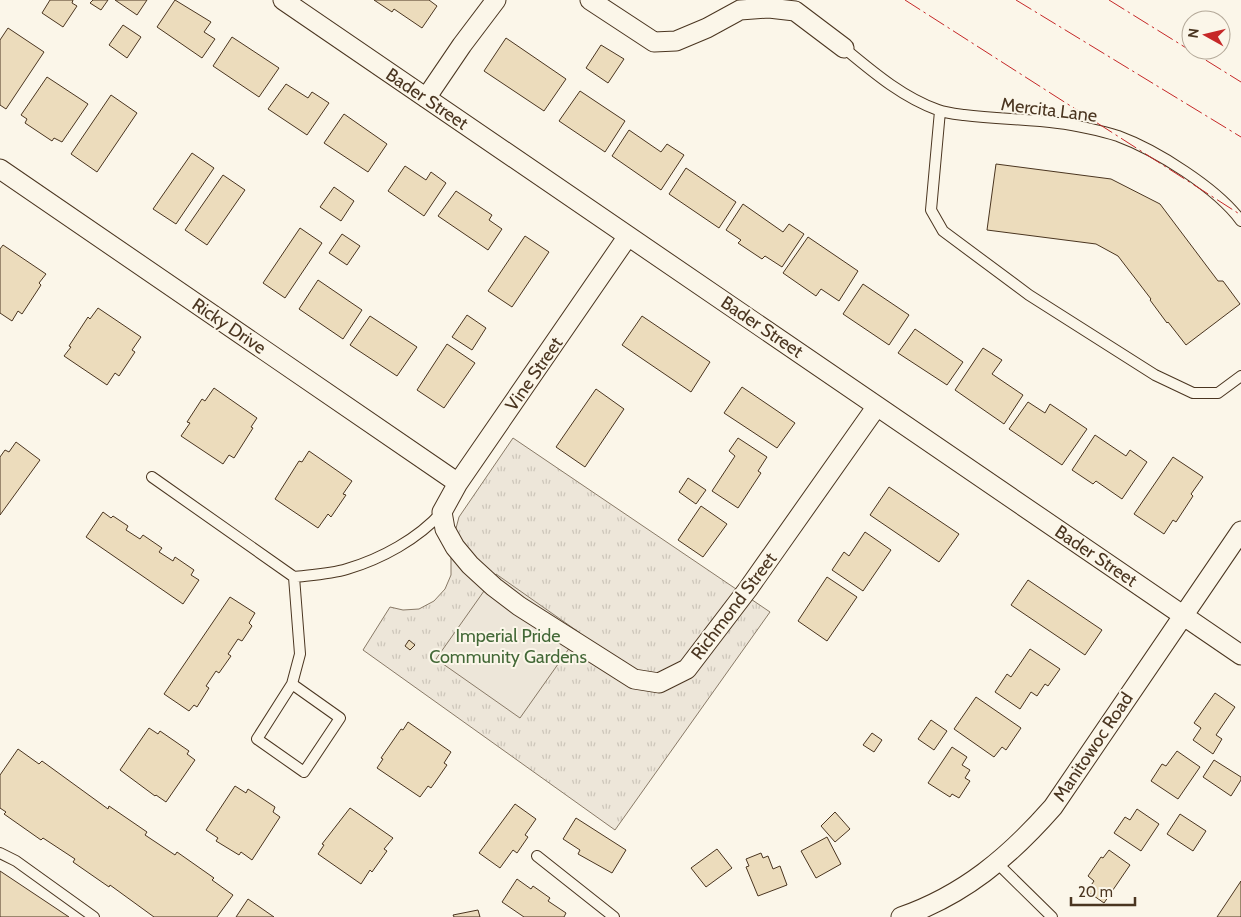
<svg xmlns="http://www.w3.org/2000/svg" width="1241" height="917" viewBox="0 0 1241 917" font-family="Cabin,sans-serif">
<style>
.grass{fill:url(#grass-tufts);stroke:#887966}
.garden{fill:#ede6d9;stroke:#887966}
.building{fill:#ecdcbc;stroke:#4a3520}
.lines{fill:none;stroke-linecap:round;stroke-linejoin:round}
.service-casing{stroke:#4a3520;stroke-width:12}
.minor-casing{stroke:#4a3520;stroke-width:21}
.service{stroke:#fbf6e9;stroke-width:10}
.minor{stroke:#fbf6e9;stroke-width:19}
.power{stroke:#c62828;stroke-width:1;stroke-dasharray:18 4 2.5 4;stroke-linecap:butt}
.labels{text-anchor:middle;stroke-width:4;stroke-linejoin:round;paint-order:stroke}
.street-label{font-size:18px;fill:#4a3520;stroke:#fbf6e9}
.park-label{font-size:18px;fill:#436837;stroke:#fbf6e9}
</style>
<defs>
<pattern id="grass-tufts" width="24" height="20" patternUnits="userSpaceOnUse" patternTransform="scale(1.25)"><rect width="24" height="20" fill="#ede6d9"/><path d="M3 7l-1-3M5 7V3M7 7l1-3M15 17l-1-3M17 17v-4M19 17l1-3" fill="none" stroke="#cdc6ba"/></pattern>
</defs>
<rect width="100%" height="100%" fill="#fbf6e9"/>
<!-- grass -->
<path class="grass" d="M513 438 770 612 615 830 363 650 390 607 403 610 419 609 434 601 445 589 451 575V547L459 517Z"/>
<!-- garden -->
<path class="garden" d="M496 574 580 633 520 718 436 659Z"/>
<!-- building -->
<path class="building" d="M50 0H73L72 3 77 6 63 27 42 13Z
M93 0H108L101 10 90 3Z
M115 0H147L137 15Z
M175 0 211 22 204 32 215 39 202 58 157 27Z
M374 0H429L437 6 422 28 394 9 392 12Z
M123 25 141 37 127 58 109 45Z
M8 28 44 52 6 109 0 105V40Z
M232 37 279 68 259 97 213 66Z
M506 38 566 79 544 111 484 71Z
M601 45 624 59 608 83 586 68Z
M47 77 88 104 62 142 54 138 52 141 25 123 27 119 21 115Z
M286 84 308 98 312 92 329 103 307 135 268 109Z
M580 91 625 121 605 152 559 121Z
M111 95 137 113 97 172 71 154Z
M344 114 387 144 368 172 324 143Z
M629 130 661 152 667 144 684 155 661 190 612 156Z
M192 153 214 168 176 224 153 209Z
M996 164 1111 179 1160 204 1218 281H1223L1240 304 1186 345 1168 322 1167 323 1150 300 1151 299 1118 256 1096 244 987 230Z
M405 166 426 180 431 172 446 183 424 216 388 191Z
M686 168 736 202 719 228 669 194Z
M223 175 245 190 207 245 185 230Z
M334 187 354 201 341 221 320 207Z
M456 191 492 215 489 220 502 229 488 250 438 216Z
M743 204 783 232 789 224 804 234 782 267 765 256 762 259 738 243 741 240 726 230Z
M300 228 322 243 285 298 263 283Z
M342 234 360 246 347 265 329 253Z
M525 236 549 252 512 307 488 291Z
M808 237 858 271 839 301 821 289 816 296 783 273Z
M3 245 46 274 39 283 41 285 22 314 18 311 12 321 0 313V249Z
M318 280 362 310 343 339 299 309Z
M863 284 909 315 889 345 843 314Z
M98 308 141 337 132 350 135 352 119 376 115 373 107 385 64 356 71 347 69 346 88 317 90 319Z
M467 315 486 328 472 350 452 337Z
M370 316 417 347 397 376 350 345Z
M642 316 710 362 691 392 622 345Z
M915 329 963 362 947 385 898 353Z
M447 344 475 363 444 408 417 390Z
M983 348 1002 360 992 374 1023 395 1004 424 955 390Z
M742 387 795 423 777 448 724 413Z
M214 388 257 418 251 427 253 428 234 458 229 455 223 464 181 436 190 423 187 422 202 399 205 401Z
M596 389 624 409 585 467 556 447Z
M1028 402 1045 413 1050 404 1087 429 1062 465 1009 429Z
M1095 435 1126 456 1130 450 1147 462 1122 499 1096 481 1093 484 1072 470Z
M738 438 767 457 758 471 761 473 738 508 712 491 735 456 729 451Z
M16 442 40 460 0 515V457L5 450 9 452Z
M309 451 352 481 343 494 346 495 331 517 328 514 318 528 275 499 299 461 302 462Z
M1173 457 1203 477 1191 494 1193 496 1176 522 1173 520 1164 534 1134 514Z
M688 478 706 490 696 504 679 492Z
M889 487 959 534 939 562 870 515Z
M701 506 727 524 703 557 678 540Z
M103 512 111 518 113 516 128 526 126 530 140 539 143 535 162 548 159 552 173 561 175 557 194 570 191 575 199 580 183 604 86 537Z
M865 532 891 550 863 591 832 570 844 552 849 556Z
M827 577 857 597 827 641 798 621Z
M1028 580 1102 630 1085 655 1011 605Z
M230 597 255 613 249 623 252 626 242 641 238 639 228 654 231 656 219 673 216 671 206 686 209 688 197 707 194 705 189 711 164 694Z
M409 640 415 645 410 650 405 646Z
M1030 649 1060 669 1048 686 1045 684 1037 696 1031 692 1020 709 995 692 1007 674 1011 677Z
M1215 693 1235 707 1216 735 1222 739 1213 754 1193 740 1201 728 1194 723Z
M976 697 1021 728 1006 750 1002 747 994 757 954 729Z
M931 720 947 731 934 750 918 739Z
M408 722 451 752 444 763 447 765 431 788 428 786 420 797 377 768 383 759 381 758 401 729 403 730Z
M149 728 158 734 160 731 189 751 187 754 195 760 166 802 156 795 155 796 120 770Z
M872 733 882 740 874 752 863 745Z
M952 747 967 757 962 765 970 770 965 778 970 781 959 798 952 794 950 797 928 783Z
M18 749 39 764 42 761 108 809 109 806 147 832 145 835 175 855 177 852 214 878 212 880 233 895 217 917H154L110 885 109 887 73 862 75 859 43 838 41 840 4 814 6 812 0 808V775Z
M1177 751 1200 767 1178 799 1151 781 1162 764 1166 766Z
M1214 760 1241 777V780L1231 796 1203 777Z
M235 786 246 793 248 789 275 807 273 812 280 817 252 860 241 852 239 855 216 841 218 838 206 830Z
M515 804 536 819 525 835 528 837 517 853 513 850 500 868 479 853Z
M350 808 393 838 384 849 387 851 372 872 370 870 361 884 318 854 324 845 322 844Z
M1137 809 1159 824 1141 851 1114 833 1125 817 1130 820Z
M835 812 850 829 835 842 821 826Z
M1180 814 1206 831 1193 851 1167 834Z
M576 818 626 850 612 873 578 854 580 850 563 839Z
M827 837 841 864 816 878 801 851Z
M717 849 732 868 706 887 691 868Z
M1109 850 1130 865 1104 903 1087 891 1094 881 1088 876 1101 857 1103 858Z
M761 853 763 858 768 856 773 869 780 866 787 885 758 896 746 867 749 866 746 859Z
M0 871 69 917H0Z
M517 879 531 889 533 886 550 898 548 901 566 913 564 917H524L502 902Z
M1241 881V917H1217Z
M248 899 274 917H236Z
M478 910 480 917H454L453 915Z"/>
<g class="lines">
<defs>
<path id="service" d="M844 48C873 72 902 97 938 110 946 113 956 114 964 115 996 119 1027 119 1058 123 1075 125 1102 131 1118 136 1156 150 1217 188 1241 221
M940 111 931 210 943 231 1029 295 1155 375 1193 393H1218L1241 376
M152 477 294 577C311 575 331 574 347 569 381 559 418 539 442 512
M292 684 340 718 304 772 257 739 292 684 300 654 294 577
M0 853 16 861 94 917
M537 856 614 917
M997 863 1052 917"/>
<path id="minor" d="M283 0 1241 655
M590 0 654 42 676 41 707 28 740 10 769 8 795 11 844 48
M426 98 462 45 496 0
M0 169 458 483
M628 236 458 483 442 512 445 529 455 547 470 565 494 587 519 606 634 679 659 683 687 669 748 589 877 406
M901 917C964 895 1009 857 1053 807L1241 531"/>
</defs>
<!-- service casing -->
<use href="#service" class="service-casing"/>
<!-- minor casing -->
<use href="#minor" class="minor-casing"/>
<!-- service -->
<use href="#service" class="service"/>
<!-- minor -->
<use href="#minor" class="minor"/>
<!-- power -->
<path class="power" d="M905 0 1241 215
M1016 0 1241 137
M1109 0 1241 82"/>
</g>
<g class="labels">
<!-- street labels -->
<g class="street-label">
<text transform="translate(427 99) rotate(34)" y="6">Bader Street</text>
<text transform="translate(1049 110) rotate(7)" y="6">Mercita Lane</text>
<text transform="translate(229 326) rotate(34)" y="6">Ricky Drive</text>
<text transform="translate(762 327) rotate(34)" y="6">Bader Street</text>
<text transform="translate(534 374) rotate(-55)" y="6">Vine Street</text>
<text transform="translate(1096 556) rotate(34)" y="6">Bader Street</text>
<text transform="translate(734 606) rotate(-53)" y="6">Richmond Street</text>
<text transform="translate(1093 747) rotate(-56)" y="6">Manitowoc Road</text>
</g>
<!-- park labels -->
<g class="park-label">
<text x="508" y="642">Imperial Pride<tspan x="508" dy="21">Community Gardens</tspan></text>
</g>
</g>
<!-- north arrow -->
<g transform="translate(1206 35) rotate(278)"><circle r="24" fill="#fbf6e9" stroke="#b4a999"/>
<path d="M0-4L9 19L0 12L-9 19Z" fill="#c62828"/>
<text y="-8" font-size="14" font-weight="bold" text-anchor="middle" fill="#4a3520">N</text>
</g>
<!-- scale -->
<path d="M1071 897v8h64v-8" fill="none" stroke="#4a3520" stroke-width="2.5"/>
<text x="1078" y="897" font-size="15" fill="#4a3520" stroke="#fbf6e9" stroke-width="4" paint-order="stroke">20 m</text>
</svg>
